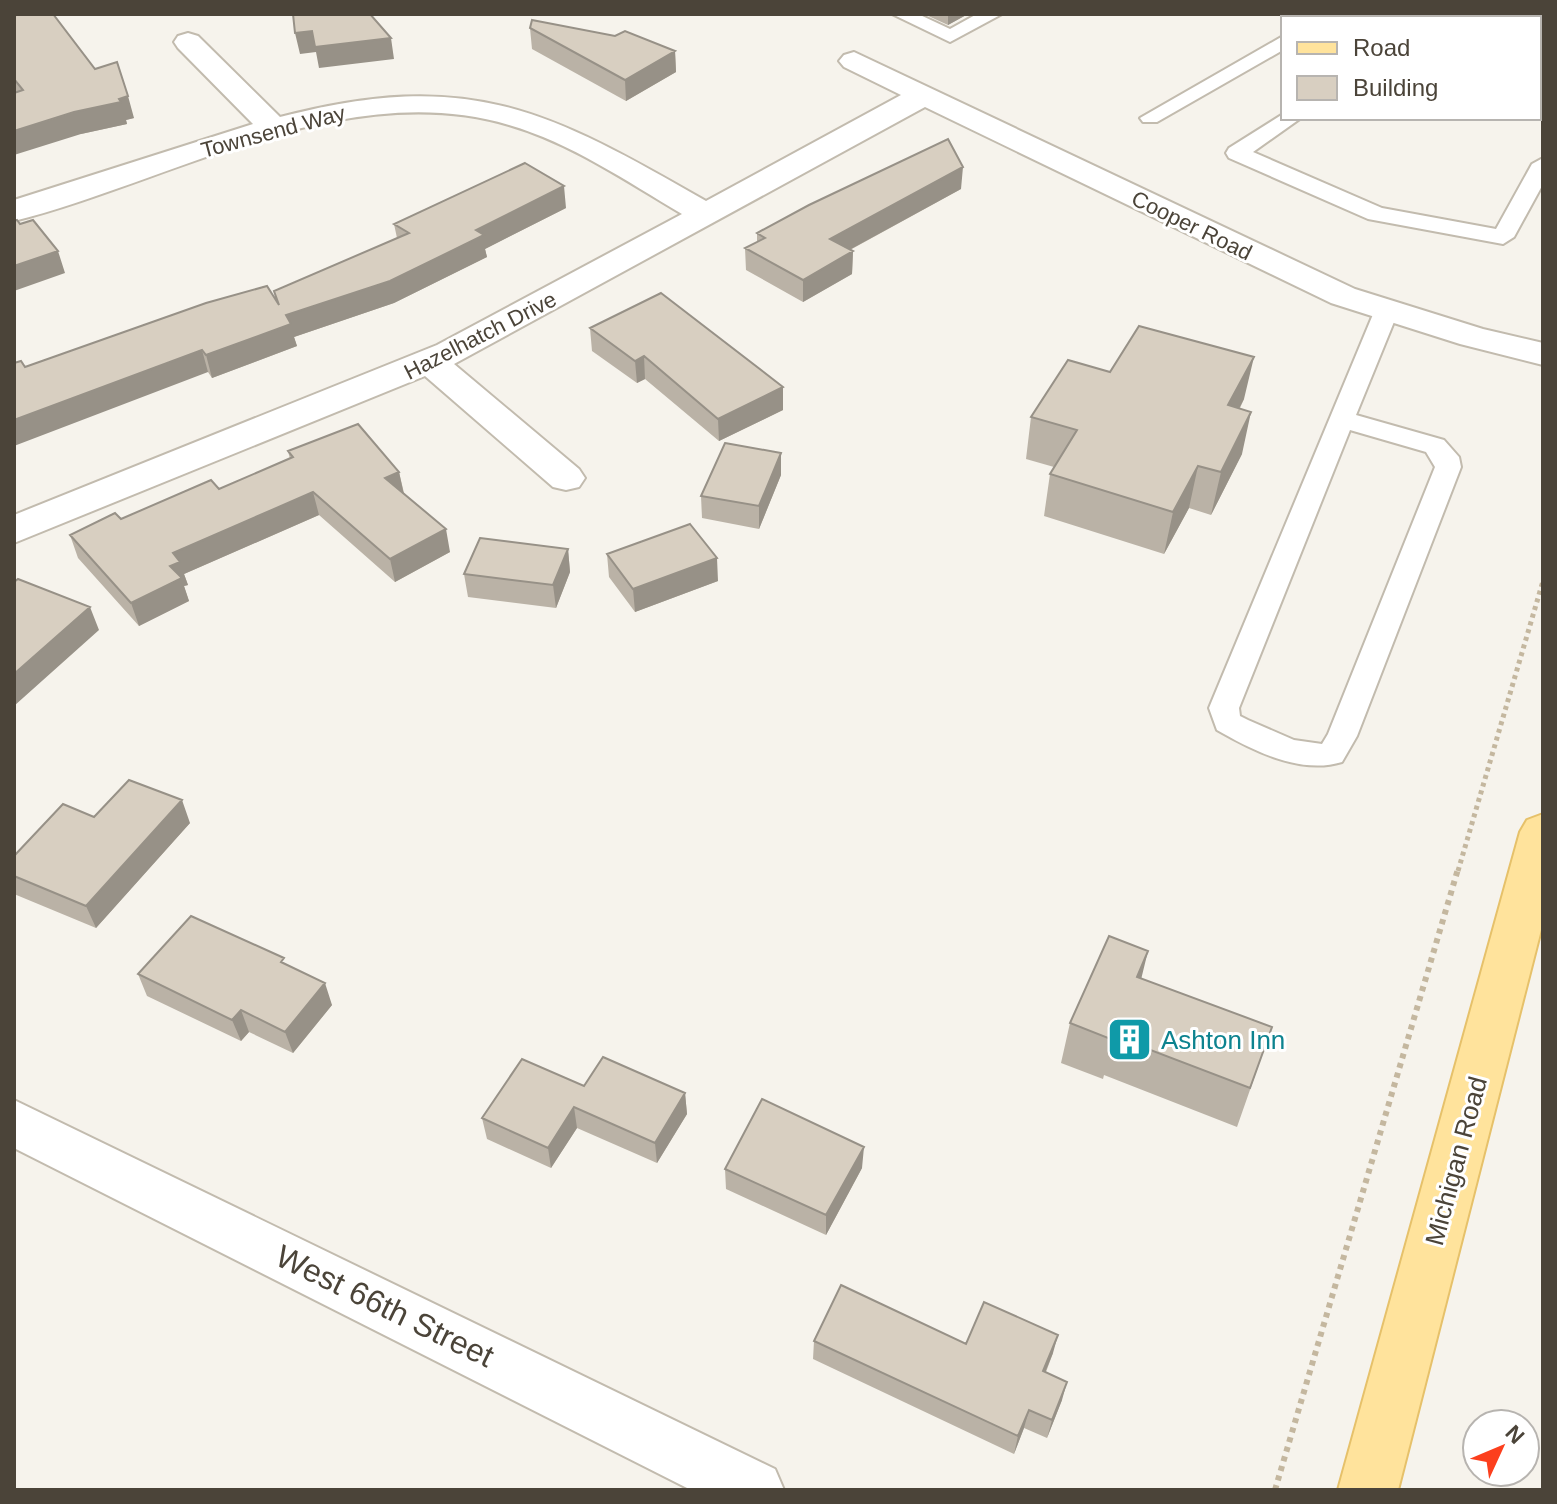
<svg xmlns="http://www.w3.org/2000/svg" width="1557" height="1504" viewBox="0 0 1557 1504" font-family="Helvetica,sans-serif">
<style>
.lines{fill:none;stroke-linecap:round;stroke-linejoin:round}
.service-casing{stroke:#c2bbae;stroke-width:4}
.minor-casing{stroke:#c2bbae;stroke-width:4}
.primary-casing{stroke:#e6c16a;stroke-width:4}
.path-far1{stroke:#c4b79f;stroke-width:5;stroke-dasharray:4 4;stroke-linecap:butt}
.path{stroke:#c4b79f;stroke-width:6;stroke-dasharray:5 5;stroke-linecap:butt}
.service{fill:#fff;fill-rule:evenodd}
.minor{fill:#fff;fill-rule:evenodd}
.primary{fill:#ffe39c;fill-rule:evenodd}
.wall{fill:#bab2a6}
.shaded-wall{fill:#979187}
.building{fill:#d8cfc1;stroke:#979187;stroke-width:2}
.labels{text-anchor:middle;stroke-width:6;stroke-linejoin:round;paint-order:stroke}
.far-street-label{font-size:22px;fill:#4b4439;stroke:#fff}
.culture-label{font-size:26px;fill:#0d838f;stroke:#fff;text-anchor:start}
.street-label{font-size:26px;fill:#4b4439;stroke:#fff}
.near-street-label{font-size:32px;fill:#4b4439;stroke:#fff}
</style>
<rect width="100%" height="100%" fill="#f6f3ec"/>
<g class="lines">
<defs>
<path id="service" d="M892 14H918L950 29 977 14H1002L950 42Z
M1318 14H1342L1339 18H1315Z
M1375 14H1402L1405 18H1378Z
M1500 14H1527L1530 18H1503Z
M1283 36V50L1157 122H1143L1140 118Z
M1539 69 1543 70V83L1539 82Z
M1539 97 1543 98V111L1539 110Z
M1283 114V118H1301L1253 152 1382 208 1496 229 1532 164 1543 158V184L1514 237 1503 244 1368 219 1229 158 1226 153 1229 148Z
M1386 305 1398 312 1356 415 1444 440 1459 457 1461 467 1357 736 1342 762C1300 775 1252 750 1217 730L1209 708 1374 312ZM1350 430 1426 452 1435 467 1328 734 1322 744 1294 740 1248 720 1240 716 1239 708Z"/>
<path id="minor" d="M188 33 198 36 280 117C468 68 546 109 706 201L901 95 844 67 839 61 844 55 854 52 1355 289 1483 329 1543 343V365L1460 344 1331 303 925 107 454 364 579 469 585 478 579 487 566 490 553 487 425 376 14 543V515L437 345 682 214C626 181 571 143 509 125 345 76 169 182 14 221V200L253 124 178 48 174 42 178 36Z
M14 1100 775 1469 784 1490H691L14 1148Z"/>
<path id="primary" d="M1543 814V922L1398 1490H1338L1520 832 1527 820Z"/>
</defs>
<!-- service casing -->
<use href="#service" class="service-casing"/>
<!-- minor casing -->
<use href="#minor" class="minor-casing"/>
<!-- primary casing -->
<use href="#primary" class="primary-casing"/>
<!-- path-far1 -->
<path class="path-far1" d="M1458 871 1543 581"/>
<!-- path -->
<path class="path" d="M1275 1490 1458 869"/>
<!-- service -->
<use href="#service" class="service"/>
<!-- minor -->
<use href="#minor" class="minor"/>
<!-- primary -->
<use href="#primary" class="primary"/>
</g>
<!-- wall -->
<path class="wall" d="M924 14H968L948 25Z
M1408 14H1499L1493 18H1418Z
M14 17 134 118 126 120 127 124 81 134 15 92 14 90Z
M530 28 675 51 676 72 626 101 532 49Z
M961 189 850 250 853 251 852 274 803 302 746 270 745 248 757 242V233Z
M566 208 485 249 487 257 394 303 294 337 297 346 212 378 208 372 25 367 276 300 274 291 397 238 394 224Z
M590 328 783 387V410L719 441 645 379 637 383 592 351Z
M1110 372 1244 399 1240 408 1242 454 1211 515 1189 508 1164 554 1044 516 1050 474 1054 467 1026 459 1031 417Z
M288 451 399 472 404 493 450 552 395 582 319 515 184 574 188 585 184 586 189 601 139 626 78 558 70 535 219 489 290 459Z
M781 453V475L759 529 702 518 701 496Z
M568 549 570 572 556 608 468 597 464 574Z
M607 554 718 581 635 612 609 577Z
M94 817 190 823 96 928 14 894V856Z
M286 964 332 1005 293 1053 249 1032 241 1041 147 996 138 974Z
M1141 979 1272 1027 1237 1127 1104 1075 1103 1079 1061 1063 1070 1023Z
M584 1086 685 1093 687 1114 657 1163 577 1128 551 1168 487 1139 482 1118Z
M862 1168 826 1235 726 1189 725 1169Z
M814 1341 966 1344 1053 1353 1046 1372 1062 1400 1047 1438 1024 1428 1014 1454 813 1359Z"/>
<!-- shaded-wall -->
<path class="shaded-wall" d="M948 14H968L948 25Z
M1472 14H1499L1493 18H1469Z
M312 31 391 38 394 59 319 68 316 52 300 54 295 33Z
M675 51 676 72 626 101 625 80Z
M128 96 134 118 126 120 127 124 81 134 14 155V131Z
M963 167 961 189 829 261 830 239Z
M564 186 566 208 485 249 487 257 394 303 294 337 297 346 212 378 206 355 286 315 476 230Z
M58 251 65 273 14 291V266Z
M853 251 852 274 803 302V280Z
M202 350 208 372 14 446V420Z
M644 356 645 379 637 383 635 361Z
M1254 357 1244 399 1219 447 1228 405Z
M783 387V410L719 441 718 419Z
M1251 412 1242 454 1211 515 1221 472Z
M781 453V475L759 529V506Z
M1198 466 1189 508 1164 554 1173 512Z
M399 472 404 495 385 478Z
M313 492 319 515 184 574 188 585 184 586 189 601 139 626 131 603 170 566 173 553Z
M446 529 450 552 395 582 390 559Z
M568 549 570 572 556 608 553 585Z
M717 558 718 581 635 612 633 589Z
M90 607 99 630 14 706V674Z
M182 800 190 823 96 928 86 906Z
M1148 951 1138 992 1137 977Z
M325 983 332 1005 293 1053 285 1032Z
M241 1010 249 1032 241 1041 232 1020Z
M685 1093 687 1114 657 1163 655 1143Z
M574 1107 577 1128 551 1168 548 1148Z
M864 1147 862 1168 826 1235V1215Z
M1058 1335 1053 1353 1038 1390 1043 1371Z
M1067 1382 1062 1400 1047 1438 1052 1420Z
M1029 1410 1024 1428 1014 1454 1018 1436Z"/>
<!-- building -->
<path class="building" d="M17 14H53L95 69 117 62 128 96 119 99 121 102 74 112 14 131V93L23 90 14 79V17Z
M293 14H370L391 38 315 47 312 31 295 33Z
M532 20 615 36 625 31 675 51 625 80 530 28Z
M948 139 963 167 830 239 853 251 803 280 745 248 765 238 757 233 809 205Z
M525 163 564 186 476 230 484 235 390 281 286 315 291 324 206 355 202 350 14 420V363L21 361 25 367 206 303 267 286 279 305 274 291 409 233 394 224Z
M17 220 20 224 33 220 58 251 14 266V221Z
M661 293 783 387 718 419 644 356 635 361 590 328Z
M1139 326 1254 357 1228 405 1251 412 1221 472 1198 466 1173 512 1050 474 1077 430 1031 417 1068 360 1110 372Z
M358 424 399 472 385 478 446 529 390 559 313 492 173 553 180 562 170 566 182 578 131 603 70 535 115 513 121 519 211 480 219 489 293 457 288 451Z
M725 443 781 453 759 506 701 496Z
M690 524 717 558 633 589 607 554Z
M480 538 568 549 553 585 464 574Z
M18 579 90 607 14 674V582Z
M129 780 182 800 86 906 14 876V856L63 804 94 817Z
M191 916 284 958 281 962 325 983 285 1032 241 1010 232 1020 138 974Z
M1109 936 1148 951 1137 977 1272 1027 1250 1088 1114 1036 1113 1040 1070 1023Z
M603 1057 685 1093 655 1143 574 1107 548 1148 482 1118 522 1059 584 1086Z
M762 1099 864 1147 826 1215 725 1169Z
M841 1285 966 1344 984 1302 1058 1335 1043 1371 1067 1382 1052 1420 1029 1410 1018 1436 814 1341Z"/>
<!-- icons -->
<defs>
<symbol id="building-square" viewBox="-11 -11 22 22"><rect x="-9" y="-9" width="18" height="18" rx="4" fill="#0f9aa8" stroke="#fff"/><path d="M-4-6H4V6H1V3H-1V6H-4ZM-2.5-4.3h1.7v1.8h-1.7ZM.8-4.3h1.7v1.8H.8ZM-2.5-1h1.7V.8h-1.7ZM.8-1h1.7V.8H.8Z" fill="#fff"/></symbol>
</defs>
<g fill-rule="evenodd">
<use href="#building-square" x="1104" y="1014" width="51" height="51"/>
</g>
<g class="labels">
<!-- far-street labels -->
<g class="far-street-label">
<text transform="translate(273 131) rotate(-15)" y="8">Townsend Way</text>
<text transform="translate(1192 225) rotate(26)" y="8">Cooper Road</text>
<text transform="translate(480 335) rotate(-27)" y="8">Hazelhatch Drive</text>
</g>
<!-- culture labels -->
<g class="culture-label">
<text x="1161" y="1049">Ashton Inn</text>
</g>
<!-- street labels -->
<g class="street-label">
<text transform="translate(1456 1161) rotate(-75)" y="9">Michigan Road</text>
</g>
<!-- near-street labels -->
<g class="near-street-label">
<text transform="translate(385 1306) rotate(26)" y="11">West 66th Street</text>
</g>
</g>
<!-- border -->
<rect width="1557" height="1504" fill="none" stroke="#4b4439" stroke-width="32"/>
<!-- legend -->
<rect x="1281" y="16" width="260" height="104" fill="#ffffff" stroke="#b7b4b0" stroke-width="2"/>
<rect x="1297" y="42" width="40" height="12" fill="#ffe39c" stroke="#b7b4b0" stroke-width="2"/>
<text x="1353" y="56" font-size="24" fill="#4b4439">Road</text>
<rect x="1297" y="76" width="40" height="24" fill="#d8cfc1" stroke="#b7b4b0" stroke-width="2"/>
<text x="1353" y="96" font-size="24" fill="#4b4439">Building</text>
<!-- north arrow -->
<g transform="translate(1501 1448) rotate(46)"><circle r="38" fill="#ffffff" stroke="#b7b4b0" stroke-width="2"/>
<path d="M0-6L14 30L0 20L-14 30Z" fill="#fc3f1d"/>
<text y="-12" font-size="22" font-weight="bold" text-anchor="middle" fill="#4b4439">N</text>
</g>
</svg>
